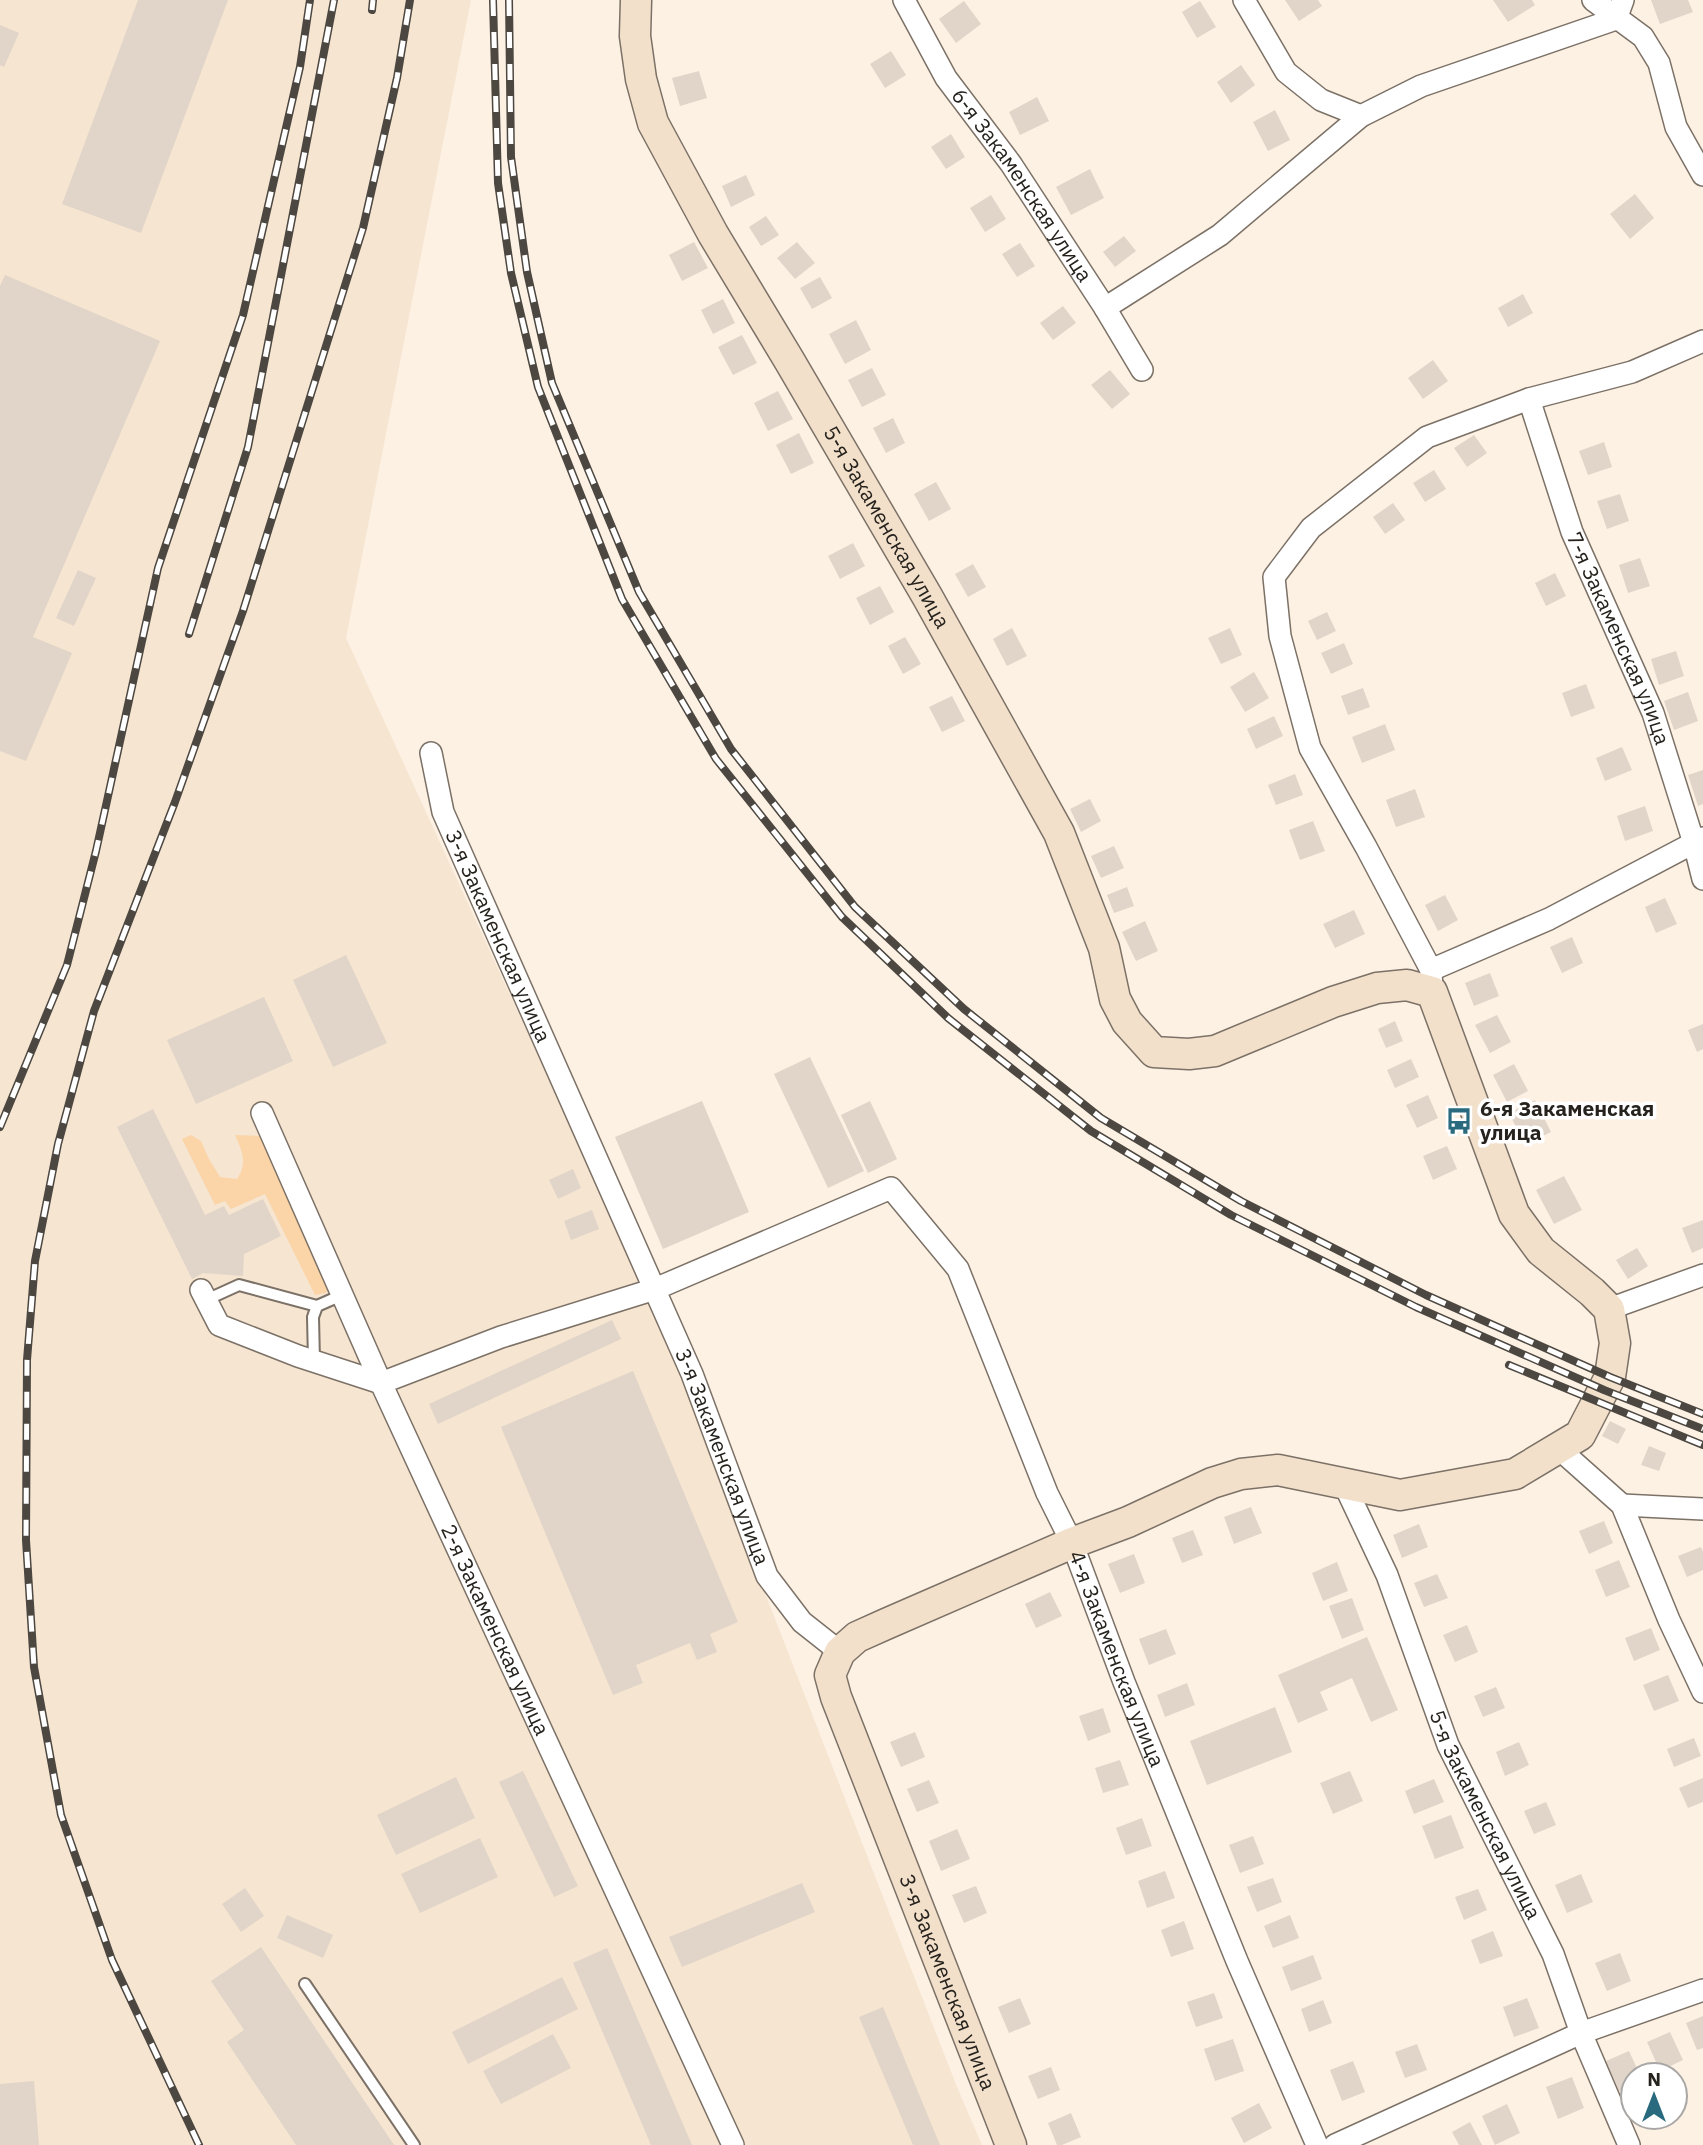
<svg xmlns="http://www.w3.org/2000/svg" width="1703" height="2145" viewBox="0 0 1703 2145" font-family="'IBM Plex Sans',sans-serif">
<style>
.built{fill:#f6e5d1}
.green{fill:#fbd5a8}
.building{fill:#e0d5c8}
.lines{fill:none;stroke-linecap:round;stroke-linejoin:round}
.lane-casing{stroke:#7c7166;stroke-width:14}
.street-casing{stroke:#7c7166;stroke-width:24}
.secondary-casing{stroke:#7c7166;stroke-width:33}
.lane{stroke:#fff;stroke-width:10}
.street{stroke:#fff;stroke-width:21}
.secondary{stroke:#f2e0cb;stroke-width:30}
.rail-casing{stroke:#4c4740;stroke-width:8}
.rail{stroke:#fff;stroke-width:5;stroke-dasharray:16;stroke-linecap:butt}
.labels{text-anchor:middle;stroke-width:7;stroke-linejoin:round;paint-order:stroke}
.street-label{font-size:21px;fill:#26221d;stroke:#fff}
.poi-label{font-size:21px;font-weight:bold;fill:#26221d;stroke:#fff;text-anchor:start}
</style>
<rect width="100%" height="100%" fill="#fdf1e4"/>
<!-- built -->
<path class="built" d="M0 0H471L346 638 655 1310 957 2087 982 2145H0Z"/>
<!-- green -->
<path class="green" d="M191 1135 201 1141 209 1159 220 1177 237 1179C248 1163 242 1151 235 1135L262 1136 330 1284 326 1293 315 1295 265 1194 231 1209 225 1201 215 1205 182 1139Z"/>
<!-- building -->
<path class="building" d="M138 0H228L141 233 62 204Z
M1285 0H1318L1322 6 1299 21Z
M1493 0H1532L1535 5 1508 22Z
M1651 0H1688L1693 12 1660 24Z
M964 1 981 24 956 43 939 19Z
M1200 1 1216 27 1197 38 1182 12Z
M0 25 19 33 4 67 0 65Z
M891 51 906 75 885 88 870 64Z
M1241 65 1255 85 1231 103 1217 82Z
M699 71 707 98 680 106 672 78Z
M1037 97 1049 121 1020 135 1009 112Z
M1275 110 1290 140 1268 151 1253 122Z
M951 134 965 157 946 169 931 147Z
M1090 169 1104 198 1071 215 1056 187Z
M746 175 755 195 731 207 722 186Z
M1635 194 1654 218 1630 239 1610 214Z
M991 195 1006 219 985 232 970 208Z
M766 216 779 235 761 246 749 227Z
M1124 236 1136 251 1115 267 1103 252Z
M694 242 708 268 682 281 669 255Z
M797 242 815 263 795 279 777 258Z
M1020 243 1035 266 1017 277 1002 254Z
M5 275 160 341 33 637 72 653 26 761 0 751V286Z
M820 277 832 298 812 309 800 288Z
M1523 294 1533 313 1508 327 1498 308Z
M723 299 735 323 713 334 701 310Z
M1063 306 1076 323 1053 340 1040 323Z
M856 320 871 350 845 364 829 334Z
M742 335 757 363 733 375 718 347Z
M1433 360 1448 381 1423 399 1408 378Z
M872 368 886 395 862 407 848 380Z
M1110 370 1130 394 1112 409 1091 385Z
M778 391 793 419 768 431 754 403Z
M893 418 905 443 886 453 873 428Z
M799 433 814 463 791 474 776 445Z
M1474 435 1487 453 1467 467 1454 448Z
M1604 442 1612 467 1588 475 1579 451Z
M1434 470 1446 489 1425 502 1413 483Z
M936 482 951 509 929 521 914 494Z
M1620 494 1629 521 1607 529 1597 501Z
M1393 503 1405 520 1385 534 1373 517Z
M853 543 865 566 840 579 828 556Z
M1640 558 1650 586 1628 593 1619 565Z
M973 564 986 587 968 597 955 574Z
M78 570 96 578 74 626 56 618Z
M1555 573 1566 596 1546 606 1535 583Z
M880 586 894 612 870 625 856 598Z
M1327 612 1336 631 1317 640 1308 621Z
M1012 628 1027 656 1007 666 993 639Z
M1230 628 1242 655 1221 664 1208 638Z
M905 637 921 664 903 674 888 646Z
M1344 643 1353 664 1331 674 1321 653Z
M1676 651 1684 676 1659 685 1651 659Z
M1254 672 1269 698 1245 712 1230 687Z
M1586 684 1595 708 1571 717 1562 693Z
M1363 688 1370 707 1348 715 1341 696Z
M1688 692 1698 721 1674 730 1664 701Z
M952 696 965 721 942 732 929 707Z
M1274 716 1283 736 1256 749 1247 729Z
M1385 724 1395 750 1362 763 1352 737Z
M1622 747 1632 770 1605 781 1596 758Z
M1703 770V804L1698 806 1688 775Z
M1295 774 1303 795 1276 805 1268 785Z
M1415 789 1425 817 1396 827 1386 800Z
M1090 799 1101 821 1081 832 1070 809Z
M1645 806 1653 831 1625 841 1617 816Z
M1313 821 1325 851 1300 860 1289 830Z
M1114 846 1124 868 1101 878 1091 856Z
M1127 887 1134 906 1114 913 1107 895Z
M1445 895 1458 920 1438 931 1425 905Z
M1665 898 1677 924 1656 933 1645 907Z
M1354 910 1365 934 1335 948 1323 924Z
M1145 921 1158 951 1136 961 1122 932Z
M1572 937 1583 963 1562 973 1550 947Z
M346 955 387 1043 333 1067 293 980Z
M1490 973 1499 996 1474 1006 1465 983Z
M264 997 293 1061 196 1104 167 1040Z
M1497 1015 1511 1042 1490 1053 1475 1025Z
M1395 1021 1403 1041 1386 1048 1378 1029Z
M1703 1024V1049L1697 1052 1688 1030Z
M810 1057 864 1171 828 1188 774 1074Z
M1411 1059 1419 1077 1395 1088 1387 1070Z
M1514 1064 1528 1091 1507 1102 1493 1075Z
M1428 1095 1438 1118 1417 1128 1406 1105Z
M1535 1100 1551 1132 1525 1145 1509 1113Z
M702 1101 749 1212 663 1249 615 1137Z
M870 1101 897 1159 868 1173 841 1115Z
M153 1109 205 1215 224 1206 229 1215 263 1199 281 1236 244 1254 243 1276 203 1273 192 1279 117 1127Z
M1447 1146 1457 1169 1433 1180 1423 1156Z
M573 1169 581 1188 558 1199 549 1180Z
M1564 1176 1582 1210 1554 1224 1536 1190Z
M592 1210 599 1229 571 1240 564 1221Z
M1703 1220V1248L1692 1253 1682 1228Z
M1637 1248 1648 1266 1628 1279 1616 1260Z
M612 1320 621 1339 438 1424 429 1404Z
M633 1371 738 1622 710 1634 717 1652 697 1660 690 1643 636 1665 643 1683 613 1695 501 1427Z
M1610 1421 1626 1429 1618 1444 1602 1436Z
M1649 1446 1666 1453 1659 1471 1641 1465Z
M1251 1507 1262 1533 1234 1544 1224 1517Z
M1604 1521 1613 1543 1589 1554 1579 1531Z
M1419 1524 1428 1547 1402 1558 1393 1535Z
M1193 1530 1203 1555 1182 1563 1172 1538Z
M1701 1547 1703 1552V1570L1687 1577 1678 1556Z
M1134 1554 1145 1583 1120 1593 1108 1564Z
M1619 1560 1630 1587 1606 1597 1595 1570Z
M1337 1562 1348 1591 1323 1601 1312 1573Z
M1437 1574 1448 1598 1424 1607 1414 1583Z
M1050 1592 1062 1616 1036 1628 1025 1604Z
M1352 1598 1364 1630 1342 1639 1329 1606Z
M1467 1625 1478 1652 1455 1662 1443 1635Z
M1651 1628 1660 1650 1634 1661 1625 1638Z
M1166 1629 1176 1654 1149 1665 1139 1639Z
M1367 1637 1398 1710 1371 1722 1352 1678 1320 1692 1328 1710 1298 1723 1278 1675Z
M1668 1675 1679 1701 1654 1711 1643 1685Z
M1187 1683 1195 1705 1165 1717 1157 1695Z
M1496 1687 1505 1708 1483 1717 1474 1696Z
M1275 1707 1292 1752 1207 1785 1190 1741Z
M1103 1708 1111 1732 1088 1741 1079 1716Z
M915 1732 925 1757 901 1767 890 1742Z
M1694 1738 1701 1756 1674 1767 1667 1749Z
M1519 1742 1529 1765 1505 1776 1496 1752Z
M1120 1760 1129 1785 1103 1793 1095 1768Z
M523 1771 578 1886 554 1897 499 1782Z
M1350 1771 1363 1801 1333 1814 1320 1783Z
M456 1777 475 1818 396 1855 377 1815Z
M1703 1778V1802L1688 1808 1679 1788Z
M1434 1779 1444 1802 1414 1814 1405 1791Z
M929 1780 939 1803 917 1812 907 1789Z
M1546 1802 1556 1825 1534 1834 1524 1811Z
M1451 1815 1464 1848 1435 1859 1422 1826Z
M1142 1818 1152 1846 1126 1855 1116 1828Z
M957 1829 970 1859 941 1871 929 1841Z
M1253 1836 1264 1864 1240 1873 1229 1845Z
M480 1838 498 1877 420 1913 401 1874Z
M1165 1871 1175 1898 1147 1908 1138 1881Z
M1581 1874 1593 1902 1567 1913 1555 1885Z
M1273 1878 1282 1902 1257 1912 1247 1887Z
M802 1883 815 1912 682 1967 669 1937Z
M976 1886 987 1913 964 1923 952 1895Z
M245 1888 264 1916 241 1932 222 1904Z
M1478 1889 1487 1910 1464 1920 1455 1897Z
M287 1915 333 1935 323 1958 277 1938Z
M1290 1915 1299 1938 1273 1948 1264 1926Z
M1184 1921 1194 1949 1171 1957 1161 1930Z
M1493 1931 1503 1956 1480 1964 1471 1940Z
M261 1947 394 2145H296L227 2042 244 2030 211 1981Z
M607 1948 692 2145H651L573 1963Z
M1620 1953 1631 1981 1607 1991 1595 1963Z
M1313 1955 1322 1979 1291 1991 1282 1967Z
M562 1977 578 2009 468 2064 452 2032Z
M1214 1993 1223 2018 1196 2027 1187 2002Z
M1020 1998 1031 2024 1009 2033 998 2007Z
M1527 1998 1539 2028 1514 2037 1503 2007Z
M1323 2000 1332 2023 1309 2032 1301 2009Z
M883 2007 940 2145H913L859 2017Z
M1703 2016V2048L1697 2050 1686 2023Z
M1670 2032 1683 2060 1660 2071 1647 2042Z
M553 2034 571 2068 501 2104 483 2071Z
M1233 2039 1244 2071 1215 2081 1204 2049Z
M1417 2044 1427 2070 1405 2078 1395 2052Z
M1629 2051 1640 2075H1633V2085L1619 2091 1606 2061Z
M1353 2061 1365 2092 1342 2101 1330 2070Z
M1051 2067 1060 2090 1038 2099 1028 2076Z
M1572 2077 1584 2108 1558 2119 1546 2087Z
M34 2081 39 2145H0V2084Z
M1259 2103 1272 2128 1244 2143 1231 2118Z
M1507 2104 1520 2133 1495 2145 1482 2116Z
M1071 2113 1081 2137 1062 2145H1057L1048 2123Z
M1470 2122 1482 2145H1459L1452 2132Z"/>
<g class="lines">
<defs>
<path id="lane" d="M206 1300 239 1285 317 1306
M314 1361 313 1317 317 1306 342 1295
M305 1984 414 2145"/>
<g id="street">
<path id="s1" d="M904 0 946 78 1011 164 1105 308 1142 370"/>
<path d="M1244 0 1286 72 1321 100 1361 116"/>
<path d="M1593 0 1643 37 1659 63 1676 127 1703 175"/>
<path d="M1105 308 1220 235 1361 116 1421 86 1616 19 1623 0"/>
<path id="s2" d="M1529 399 1572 532 1653 713 1694 843 1703 879"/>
<path id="s3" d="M431 753 443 812 692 1374 767 1576 802 1622 840 1652"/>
<path d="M1431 970 1549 919 1703 838"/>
<path d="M1432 992 1431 970 1366 847 1310 748 1280 636 1274 577 1311 528 1427 437 1529 399 1632 372 1703 341"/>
<path id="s4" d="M262 1113 381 1383 733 2145"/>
<path id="s5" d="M201 1290 219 1325 298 1356 381 1383 501 1337 655 1289 891 1188 958 1269 1047 1493 1072 1543 1124 1682 1237 1961 1317 2145"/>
<path d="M1609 1309 1703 1275"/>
<path d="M1558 1448 1622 1505 1669 1620 1703 1692"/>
<path id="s6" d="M1344 1484 1387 1575 1448 1745 1553 1954 1581 2033 1629 2145"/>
<path d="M1622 1505 1703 1509"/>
<path d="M1335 2145 1581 2033 1703 1990"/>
</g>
<g id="secondary">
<path id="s7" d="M636 0 635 36 641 79 653 123 713 234 789 360 927 596 1059 833 1104 948 1115 999 1127 1022 1154 1052 1189 1054 1215 1051 1333 1002 1377 988 1407 985 1432 992 1514 1214 1541 1251 1592 1292 1609 1309 1615 1343 1610 1377 1580 1435 1515 1474 1400 1495 1278 1470 1241 1474 1212 1483 1128 1522 1072 1543 886 1624 857 1637 840 1652 830 1675 836 1697 1011 2145"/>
</g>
</defs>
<!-- lane casing -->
<use href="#lane" class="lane-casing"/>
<!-- street casing -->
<use href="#street" class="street-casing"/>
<!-- secondary casing -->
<use href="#secondary" class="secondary-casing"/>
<!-- lane -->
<use href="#lane" class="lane"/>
<!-- street -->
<use href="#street" class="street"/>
<!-- secondary -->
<use href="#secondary" class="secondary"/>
<defs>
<path id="rail" d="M493 0 498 183 511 273 538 387 622 599 716 759 842 917 948 1018 1091 1131 1231 1215 1416 1307 1604 1390 1703 1429
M509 0 511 157 527 272 552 383 639 592 731 749 855 907 964 1009 1101 1118 1241 1201 1426 1295 1610 1377 1703 1414
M372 10 373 0
M189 634 248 447 334 0
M0 1127 67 965 96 851 158 568 243 315 300 67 310 0
M1509 1365 1703 1445
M199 2145 112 1960 61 1815 34 1667 26 1540 27 1360 35 1261 58 1144 94 1011 175 802 243 611 363 228 397 78 410 0"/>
</defs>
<!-- rail casing -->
<use href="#rail" class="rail-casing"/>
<!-- rail -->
<use href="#rail" class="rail"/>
</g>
<!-- icons -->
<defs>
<symbol id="bus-bare" viewBox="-9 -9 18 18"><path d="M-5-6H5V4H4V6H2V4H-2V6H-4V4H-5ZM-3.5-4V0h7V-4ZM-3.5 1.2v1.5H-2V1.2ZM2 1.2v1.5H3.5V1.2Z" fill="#296a7e" stroke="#fff" stroke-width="2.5" paint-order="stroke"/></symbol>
</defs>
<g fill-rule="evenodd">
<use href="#bus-bare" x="1440" y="1102" width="38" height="38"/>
</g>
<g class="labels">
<!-- street labels -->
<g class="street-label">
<text dy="7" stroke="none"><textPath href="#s1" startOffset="220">6-я Закаменская улица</textPath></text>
<text dy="7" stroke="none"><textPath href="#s7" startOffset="592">5-я Закаменская улица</textPath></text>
<text dy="7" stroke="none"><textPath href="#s2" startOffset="256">7-я Закаменская улица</textPath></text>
<text dy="7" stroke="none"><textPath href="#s3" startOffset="196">3-я Закаменская улица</textPath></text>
<text dy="7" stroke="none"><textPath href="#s3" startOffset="763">3-я Закаменская улица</textPath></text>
<text dy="7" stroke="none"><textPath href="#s4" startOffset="567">2-я Закаменская улица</textPath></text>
<text dy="7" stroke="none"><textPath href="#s5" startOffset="1284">4-я Закаменская улица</textPath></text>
<text dy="7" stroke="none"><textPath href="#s6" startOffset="360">5-я Закаменская улица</textPath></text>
<text dy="7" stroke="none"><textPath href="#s7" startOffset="3131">3-я Закаменская улица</textPath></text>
</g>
<!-- poi labels -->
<g class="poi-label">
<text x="1480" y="1116">6-я Закаменская<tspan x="1480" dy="24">улица</tspan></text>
</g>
</g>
<!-- north arrow -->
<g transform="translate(1654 2096)"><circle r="33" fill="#ffffff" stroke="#a8a7a5" stroke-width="2"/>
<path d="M0-5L12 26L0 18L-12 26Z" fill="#296a7e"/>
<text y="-10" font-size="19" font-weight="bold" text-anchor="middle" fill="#26221d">N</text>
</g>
</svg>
